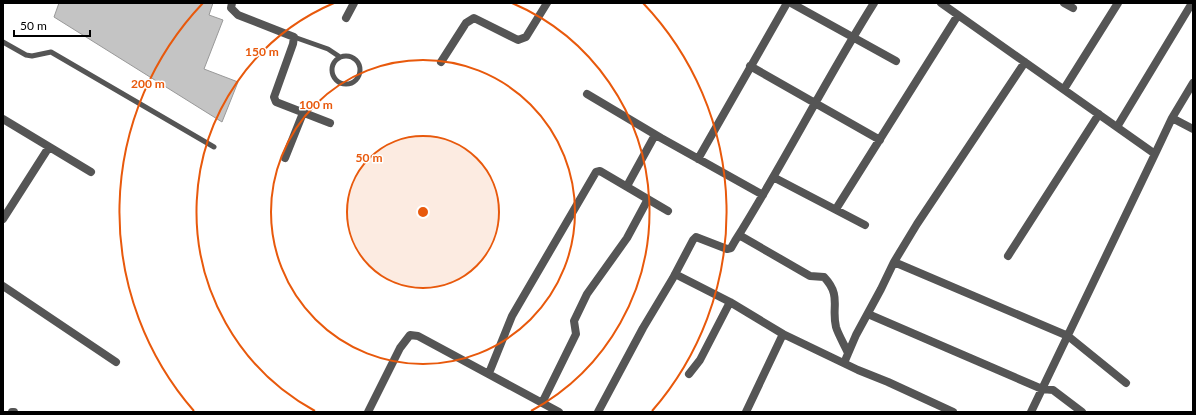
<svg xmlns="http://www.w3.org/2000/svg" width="1196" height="415" viewBox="0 0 1196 415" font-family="Lato,sans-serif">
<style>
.building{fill:#c4c4c4;stroke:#999}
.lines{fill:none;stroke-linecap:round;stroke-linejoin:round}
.service{stroke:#555;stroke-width:5}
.minor{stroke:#555;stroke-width:8}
.ring{fill:none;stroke:#e8590c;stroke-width:2}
.centre{fill:#e8590c;stroke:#fff;stroke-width:2}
.ring-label{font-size:12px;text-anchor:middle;font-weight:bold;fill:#e8590c;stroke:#fff;stroke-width:3;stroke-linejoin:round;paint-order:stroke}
</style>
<rect width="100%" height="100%" fill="#fff"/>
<!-- building -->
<path class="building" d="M59 3H213L209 15 223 20 204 69 238 82 222 122 54 17Z"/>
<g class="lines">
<!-- service -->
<path class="service" d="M294 37 328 49 340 57
M3 42 26 55 32 56 51 52 214 147
M332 70a14 14 0 1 1 28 0a14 14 0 1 1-28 0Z"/>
<!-- minor -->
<path class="minor" d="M232 3 231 8 238 15 294 37 293 44 274 97 276 102 330 123
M791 3 896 61
M941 3 1155 154 1031 412
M1064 3 1073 8
M346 18 354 3
M441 62 466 23 474 18 518 40 526 37 547 3
M750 66 880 140
M1064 89 1118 3
M587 94 661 138 763 195
M1172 118 1193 129
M3 119 91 172
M1117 127 1192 3
M1155 154 1172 118 1193 83
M285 158 303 113
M698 159 787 3
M773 177 865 225
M627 186 655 135
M836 209 958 15
M3 219 49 147
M739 235 810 276 824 277C842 296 831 307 836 327 838 334 845 346 848 353
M1008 256 1099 114
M894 262 1068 336 1126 383
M675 274 730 302 783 334 746 412
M3 286 116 362
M868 314 1042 389 1053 390 1082 412
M783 334 858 370 888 382 953 412
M844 363 856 335 881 289 894 262 917 224 1025 62
M489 373 512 316 596 172 600 171 668 211
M689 374 700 360 730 302
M542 403 576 334 574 321 587 294 627 238 648 199
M12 412H14
M368 412 400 348 410 335 418 336 559 412
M598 412 643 328 673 278 693 240 696 237 727 249 731 248 735 241C784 163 825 81 874 3"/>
</g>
<!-- distance rings -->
<circle cx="423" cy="212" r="76" fill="#e8590c" fill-opacity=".12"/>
<g class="ring">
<circle cx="423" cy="212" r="76"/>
<circle cx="423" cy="212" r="152"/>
<path d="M315 411A227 227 0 0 1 334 3M512 3A227 227 0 0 1 531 411"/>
<path d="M194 411A303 303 0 0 1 203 3M643 3A303 303 0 0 1 652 411"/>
</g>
<circle cx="423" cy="212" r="6" class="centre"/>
<g class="ring-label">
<text x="262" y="56">150 m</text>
<text x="148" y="88">200 m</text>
<text x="316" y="109">100 m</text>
<text x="369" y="162">50 m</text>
</g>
<!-- border -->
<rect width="1196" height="415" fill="none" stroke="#000000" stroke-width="8"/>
<!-- scale -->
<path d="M14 30v6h76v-6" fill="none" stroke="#000000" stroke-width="2"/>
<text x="20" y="30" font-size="12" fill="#000000" stroke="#ffffff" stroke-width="3" paint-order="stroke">50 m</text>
</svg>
